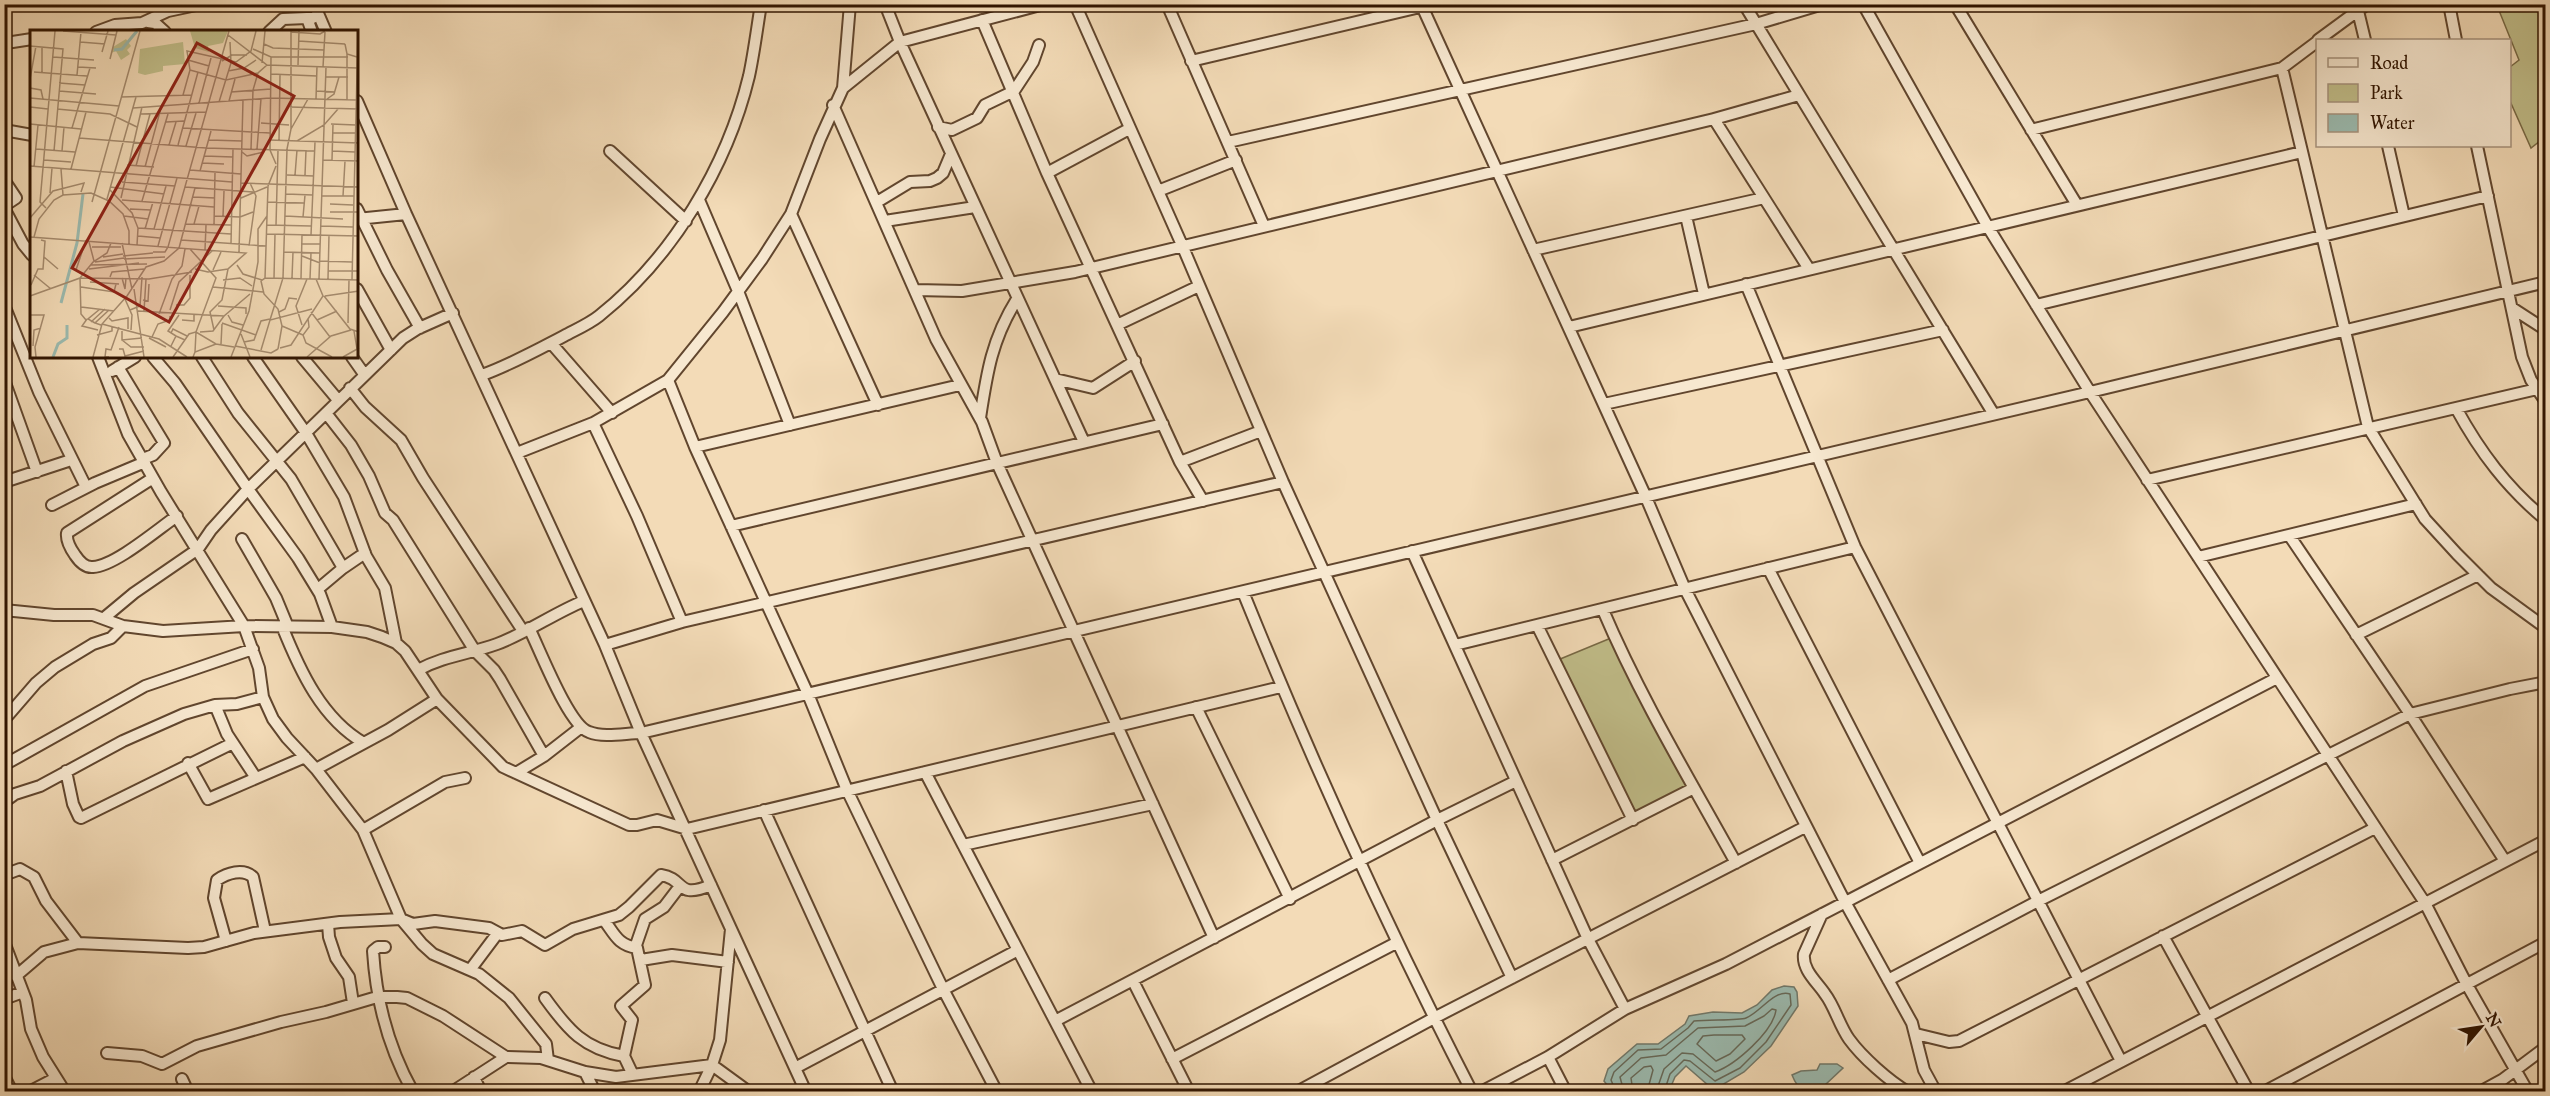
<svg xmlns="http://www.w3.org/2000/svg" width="2550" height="1096" viewBox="0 0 2550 1096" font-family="'IM FELL Great Primer',serif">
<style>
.green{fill:#c1be8a;stroke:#786945;stroke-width:1.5}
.water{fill:#9bbbb0;stroke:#70786a;stroke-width:1.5}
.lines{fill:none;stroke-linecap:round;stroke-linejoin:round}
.shore{stroke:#666858;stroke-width:1.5}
.minor-casing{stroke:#61462e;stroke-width:14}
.minor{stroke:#f7e8d0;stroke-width:10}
.inset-river{fill:none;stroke:#9bbbb0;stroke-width:3}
.inset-road{fill:none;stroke:#a58b6e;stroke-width:1.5}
.view{fill:#8f2418;fill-opacity:0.15;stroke:#8f2418;stroke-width:3}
.inset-edge{fill:none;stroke:#301400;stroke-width:3}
</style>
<rect width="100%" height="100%" fill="#f3dbb7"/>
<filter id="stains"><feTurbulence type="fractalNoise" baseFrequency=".00333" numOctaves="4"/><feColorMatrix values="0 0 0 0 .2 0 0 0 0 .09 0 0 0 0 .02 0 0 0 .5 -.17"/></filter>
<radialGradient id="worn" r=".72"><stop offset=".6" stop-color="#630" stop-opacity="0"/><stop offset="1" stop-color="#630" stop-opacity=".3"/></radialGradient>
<!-- green -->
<path class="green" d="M2502 4 2545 5V137L2531 148 2510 101V67L2519 60 2498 8Z
M1611 638 1691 789 1628 821 1553 662Z"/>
<!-- water -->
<path class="water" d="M1784 986 1794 987 1797 992 1798 1006 1771 1046 1744 1072 1717 1088 1708 1085 1686 1066 1675 1077 1669 1091H1612L1604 1081 1608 1069 1637 1044H1658L1685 1024 1689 1016 1713 1012 1742 1013 1757 1005 1772 990Z
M1820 1064H1837L1843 1068 1825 1085 1826 1091C1807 1092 1800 1095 1792 1075L1801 1071 1817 1070Z"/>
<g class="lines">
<!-- shore -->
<path class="shore" d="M1714 1035H1742L1745 1039 1730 1054 1716 1061 1697 1044 1703 1036Z
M1616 1092 1611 1080 1614 1072 1638 1050 1661 1049 1688 1028 1694 1021C1706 1019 1738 1021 1746 1018 1761 1012 1774 989 1790 994L1791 1005 1766 1042 1740 1068 1715 1081 1690 1061 1684 1060 1670 1074 1664 1092
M1624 1092 1620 1077 1641 1058 1666 1055 1698 1028 1745 1026 1764 1016 1772 1009 1776 1010C1773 1032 1735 1065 1715 1072L1693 1054 1682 1053 1664 1069 1656 1092
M1633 1092 1631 1078 1644 1067 1651 1066 1653 1070 1647 1092"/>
<defs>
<path id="minor" d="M314 4 326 32
M885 4 900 42 1084 442
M1075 4 1182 245 1283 482 1437 820 1512 978
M1167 4 1264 226
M1421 4 1645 495 1685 589 1845 902 1912 1023 1924 1070 1936 1092
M1744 4 1993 413
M1863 4 1988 227 2090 392 2425 903 2466 983 2528 1092
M1955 4 2077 205
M2449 4 2456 40
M2358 11 2365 40
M982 20 1047 173 1180 462 1203 501
M148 22 155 23 165 32
M96 32 115 25 142 23 168 11 201 4
M269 32 283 19 307 18
M312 32 307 18H313
M2318 40 2367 4
M6 43 32 39
M1191 61 1433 4
M2282 68 2368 427 2425 519 2457 554 2491 588 2546 628
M843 88 900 42 1044 4
M357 101 406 214 605 645 641 733 806 1092
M833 105 936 339 982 422 997 463 1214 938
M1714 119 1809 269
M938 127 952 130 977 118 985 105 1014 91 1033 62 1039 45
M4 130 32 135
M2031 130 2282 68 2318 41
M1228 142 1756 24 1823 4
M2388 146 2404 216
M2477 146 2522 357 2531 380 2546 402
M610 151 686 221
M1047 173 1129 129
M4 180 16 198 4 206
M1158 191 1236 160
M699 200 738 291 790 425
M877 202 910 182 930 181 937 178 943 173 951 154
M4 208 23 244 32 255
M357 209 387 270 420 328
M791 214 878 405
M1686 216 1704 294
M357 219 406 214
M885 221 975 207
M1533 250 1764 198
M1746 284 1855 547 2121 1061
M357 289 391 350
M916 290 962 291 1075 272 1714 119 1799 95
M4 305 39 392 86 487
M2036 305 2488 196
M2512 308 2546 330
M1119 324 1199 286
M1569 327 2302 152
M551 343 612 413
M98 357 128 434 161 492 244 626 259 668 263 697 273 719 287 738 316 769 363 830 401 919 422 944 433 954 479 974 509 998 546 1044 548 1060
M153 357 175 383 248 489 298 558 320 594 332 627
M202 357 238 413 291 479 343 568 365 553
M253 357 306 433 344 497 366 556 385 588 396 643
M302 357 338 400
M352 357 364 374
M118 367 164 443 153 455 143 459
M112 371 135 357
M482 375C510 365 537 350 564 336 575 330 589 324 599 316 672 258 727 167 749 76 754 53 757 28 761 4
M1055 379 1093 388 1135 361
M4 380 37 472
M668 380 695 447 808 694 847 790 943 989 997 1092
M350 388 365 407 401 440 423 478 523 631
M1604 404 1943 330
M2456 408C2480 452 2507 488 2546 520
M326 413 351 445 369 476 385 513 393 520 475 651 494 670 500 679 544 756
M980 418C987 372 992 339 1017 299
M593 423 637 516 682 622
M695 447 960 385
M517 453 593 423 668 380 723 312 762 259 791 214 820 139 843 88 850 4
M1180 462 1261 431
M153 478 67 533C66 541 70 548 75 555 79 561 85 568 93 567 115 566 158 529 177 516
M2147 480 2546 387
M4 482 71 460
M52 505 95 483 145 462
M731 526 1163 424
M2289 535 2410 714 2505 861
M242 539 276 598 288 627
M1412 551 1588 939 1625 1009
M2198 557 2416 504
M1768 568 1920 863
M318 589 343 568
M1243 592C1312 762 1388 929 1472 1092
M4 610 54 615H93L123 626 163 631 244 626 332 627 367 632 382 637 396 643 405 651 437 699 503 767 629 825H637L657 820 687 829 1281 687
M1603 610C1640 697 1690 780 1736 863
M104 618 134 593 198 549 211 530 248 489 403 338 417 329 453 313
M1537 625 1633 820
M282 626C300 671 322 719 364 743
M529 628C540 650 569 726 589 732 604 738 626 733 641 733L2090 392 2546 282
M2356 635 2478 575
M605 645 682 622 1283 482
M1455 645 1855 547
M418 670C444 656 469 654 497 644 527 633 554 613 584 601
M215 705 227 734 256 778
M1196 707 1290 899
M4 720 36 683 55 667 93 644 111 638 123 626
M188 763 208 799 305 757
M4 765 145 686 253 649
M316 769 388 730 437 699
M66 771 73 804 79 817 81 818 233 743
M925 772 1092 1092
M516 773 544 756 580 728
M4 802 15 794 40 786 123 741 184 714 215 705 237 704 263 697
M764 810 893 1092
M363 830 445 782 465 778
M963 845 1153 804
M1552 860 1694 788
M4 875 20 869 34 877 46 901 78 943
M1822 914 1804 954C1802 970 1817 982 1825 994 1835 1007 1839 1025 1849 1039 1862 1057 1889 1081 1908 1092
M604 920C615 935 618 945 637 948L645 985 621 1006 632 1020 624 1056 633 1075
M328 924 329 937 336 958 349 977 353 1003
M2163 936 2249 1092
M226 941 214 898 217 880C227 873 243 868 253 877L265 931
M4 942 26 1000 31 1029 43 1057 65 1092
M385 947H378L373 951C376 1000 389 1049 413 1092
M635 948 645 919 664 907 680 886
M641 960 672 955 728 962
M470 970 497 934
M16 976 44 952 78 943 188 948 204 947 254 933 340 922 401 919 413 924 435 921 489 928 502 935 522 931 545 945 573 929 619 915 629 907 661 875C686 879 676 900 711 885
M1888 980 2038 901 2410 714 2510 689 2546 682
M1133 981 1189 1092
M545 998C568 1030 584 1049 624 1056
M4 999 23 992
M1055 1021 1437 820 1516 781
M1916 1034 1949 1042 1959 1041 2375 828
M107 1053 142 1056 162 1064 197 1046 281 1022 326 1012 377 997H397L407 998 443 1016 506 1057 541 1058 585 1072 616 1077 712 1065 749 1092
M1548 1057 1566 1092
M1172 1059 1396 943
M795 1068 1018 950
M585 1072 595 1092
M4 1076 12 1092
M474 1077 481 1092
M182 1079 188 1092
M29 1092 56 1078
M452 1092 506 1057
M699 1092 712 1065 720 1040 731 929
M1297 1092 1434 1018 1805 827
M1481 1092 1548 1057 1625 1009 1726 964 2277 678
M2063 1092 2546 840
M2264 1092 2546 942
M2480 1092 2502 1080 2546 1047"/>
</defs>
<!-- minor casing -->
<use href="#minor" class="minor-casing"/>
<!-- minor -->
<use href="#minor" class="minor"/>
</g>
<!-- overview -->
<g transform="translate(30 30)">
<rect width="328" height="328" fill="#f3dbb7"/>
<path d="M160 1H198L193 13 178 16 179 22 165 18ZM96 9 101 16 97 20 100 24 91 30 86 21 81 23 83 17ZM153 12 155 34 133 36V41L115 45 108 43 110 19Z" fill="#c1be8a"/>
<path class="inset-river" d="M84 20 92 19 107 1M31 273 47 213 53 164M23 327 28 314 37 308V295"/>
<path class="inset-road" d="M33 1 86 5M261 2 290 4 295 1M198 5 237 35 328 38M268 11 315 14M50 12 75 14M234 14 243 18 294 20M315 14 317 24 327 27M0 16 33 19 24 121M12 17V42M223 19 241 27H318M72 22 78 1M317 24V70M23 27 64 30M241 27 240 120 246 134M80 29 87 1M158 30 179 36M192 31 202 25H217M232 33 235 1M268 35 269 1M48 37 66 38M293 37 295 2M160 40 196 50 228 43M198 41 214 38 226 30M4 42 57 46M241 44 287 46M47 45 51 2M295 47H318M0 49 6 16M29 53 55 55M0 58 11 60 13 69M29 61 66 64M286 61 305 62M201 62 241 59M153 65 160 40 157 21 206 32 221 21 226 1M91 67 162 65M0 68 89 76M286 69 287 36M297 69 304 64 309 47M199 71 205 49M189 72 201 33 200 12M169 73 181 28M0 77 18 79M260 77 328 79M103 78 240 68 328 70M27 79 80 84 107 97M111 84 176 82M136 92 154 91M231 93 259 95M0 94 51 99M301 94 326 95M42 98 60 38M153 98 240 103M261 99 278 69M303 103H325M49 108 176 118 284 121M179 110 212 111M239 110 329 113M249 111 250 45M267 111 294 95 308 79M139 115 146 92M148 115 168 42M156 116 166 83M6 119 45 122M221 119 223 60 228 43 237 35M227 119 231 69M32 121 34 97M302 121 325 122M212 122 217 126 234 122M174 126 203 127M14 130 41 132M293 130 329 131M302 130 303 94M172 133 194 134M97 135 124 137M0 136 202 152M106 136 120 84M246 136 238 156 235 248 231 251 234 264 248 279 252 296 248 319M4 137 8 95M115 137 132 74M31 139 33 165M41 139 56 82M160 140 211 144M170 141 181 101M257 145 284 146M265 145 267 120M275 145 276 120M92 152 145 156M211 153 329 157M80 157 134 164M155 157 223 162M80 160 102 183 108 198 107 215M20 163 22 138M256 164 283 165M292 166H324M313 166 315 131M163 167 185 168M91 168 112 77M211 168 237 157M77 169 106 67M92 170 184 177M112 171 138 84M62 172 110 1M238 172 274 173M300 174 323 175M16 178 10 172 25 1M100 179 121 180M300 182H329M94 186 118 189M184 186 210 187 223 182M193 186 194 161M255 186 313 189M273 187 275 165M0 188 23 161 54 153 51 162M155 194 201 195M164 194 169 176M184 195 185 142M237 195 281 196M246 195 248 120M291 196 323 197M108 198 201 204M115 199 123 172M124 199 136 156M237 204 329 206M281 205 285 112M108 206 130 208M0 207 216 223 198 239 192 270 180 282 184 300M4 207 9 189 24 170 33 165 61 163 79 171 93 184 99 201V214M151 210 236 216M59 212 64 231M92 213 102 259M201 214 203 119M271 214H290M128 216 147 148M219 216 226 166 220 153M62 217H91M175 220 176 195M123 222H135L138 217 199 1M209 222 213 70M254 222 290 223M93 226 123 223M272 226 290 233M14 227 28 239M73 227 93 224M94 229 135 227M290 231 322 232M65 232 94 228M61 235 117 234M207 235 213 244 232 250M59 239 109 233M165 239 178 242 198 239M46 240 56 210M183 240 191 222M298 241H329M4 245 21 259M80 247 82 242 114 239M50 248 119 249 162 242M50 248 51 284 56 290M92 248 95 259 96 248M235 248 329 250M244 248 245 204M262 248 263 222M271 249 272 205M280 249 281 223M289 249 296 37M298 249 299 205M193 250 210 248 222 256M322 250 328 1M60 252 89 254M1 255 8 239H13L15 211 11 210M51 257 84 262 86 254M183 257 233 262M104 259 114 327M0 266 50 248 63 232 77 223 81 213M294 266 320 299 329 302M295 266 329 261M95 269 102 285 101 300M113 270 118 271 119 254M146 275H154L160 268V245M188 276 216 278V284M51 277 84 281M100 280 110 276 112 247M140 280 149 252 182 221M108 281 194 286 220 264M114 281 116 249M249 282 255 279 259 268 267 269M281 282 300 307M129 284 142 249 152 236 155 219M0 285H14L5 317 6 327M198 285 202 292 213 295M79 288 82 291 98 288V299M278 288 279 297 273 305 276 313 302 327M57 289 52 296 68 300M152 290 164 291V285M240 290 253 248 257 119 261 99V1M287 290 307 281M61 292 75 279M65 293 58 289 70 279M192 293 226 305M318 293 319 250M72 294 129 309 157 327M71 295 65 293 79 280M272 295 266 276 277 249M252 296 273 305M92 301V310L112 308M324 301 327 319M170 302 183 301 194 286M141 303 143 299 157 306M211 304 220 327M67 305 82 301V296M146 306 138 301 149 285M122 307 128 294 140 290V286M119 308 136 317M92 310 101 317H114M214 312 224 310 231 291 240 289M191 314 192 294M3 316 4 300 11 298M141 316 146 306 155 310M205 316 241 323 248 319M250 318 261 315 293 266 286 249M89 319H93L95 326 114 321M231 320 240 290 282 279M165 322 166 302 186 314 204 317M63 327 72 294 97 266 116 237 134 231 149 218 165 158M79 327H75L76 319 81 320 89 297M143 327 159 304 166 302 186 248 160 219M163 327 165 322 186 314M201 327 219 281 228 232V199L237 186M277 327 301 306 321 300M313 327 329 318"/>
<path class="view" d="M167 13 264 66 139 292 42 238Z"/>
<rect width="328" height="328" class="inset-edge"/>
</g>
<!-- margin -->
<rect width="2550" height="1096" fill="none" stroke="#f3dbb7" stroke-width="24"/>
<rect x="6" y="6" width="2538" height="1084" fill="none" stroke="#301400" stroke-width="3"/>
<rect x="12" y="12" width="2526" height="1072" fill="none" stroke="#301400" stroke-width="1.5"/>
<!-- legend -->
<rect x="2316" y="39" width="195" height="108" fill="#f7e8d0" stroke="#a7937d" stroke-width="1.5"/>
<rect x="2328" y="58" width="30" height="9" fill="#f7e8d0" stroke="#a7937d" stroke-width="1.5"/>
<text x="2370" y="69" font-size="18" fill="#301400">Road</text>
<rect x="2328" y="84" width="30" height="18" fill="#c1be8a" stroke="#a7937d" stroke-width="1.5"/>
<text x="2370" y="99" font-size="18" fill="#301400">Park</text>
<rect x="2328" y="114" width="30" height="18" fill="#9bbbb0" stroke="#a7937d" stroke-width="1.5"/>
<text x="2370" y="129" font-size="18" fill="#301400">Water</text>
<!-- north arrow -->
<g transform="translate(2481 1027) rotate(61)" stroke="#f7e8d0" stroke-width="4.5" paint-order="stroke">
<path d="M0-4.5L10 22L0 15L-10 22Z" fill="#301400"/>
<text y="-9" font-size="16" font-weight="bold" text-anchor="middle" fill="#301400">N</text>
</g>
<rect width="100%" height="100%" filter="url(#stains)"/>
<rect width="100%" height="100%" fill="url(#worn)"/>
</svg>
